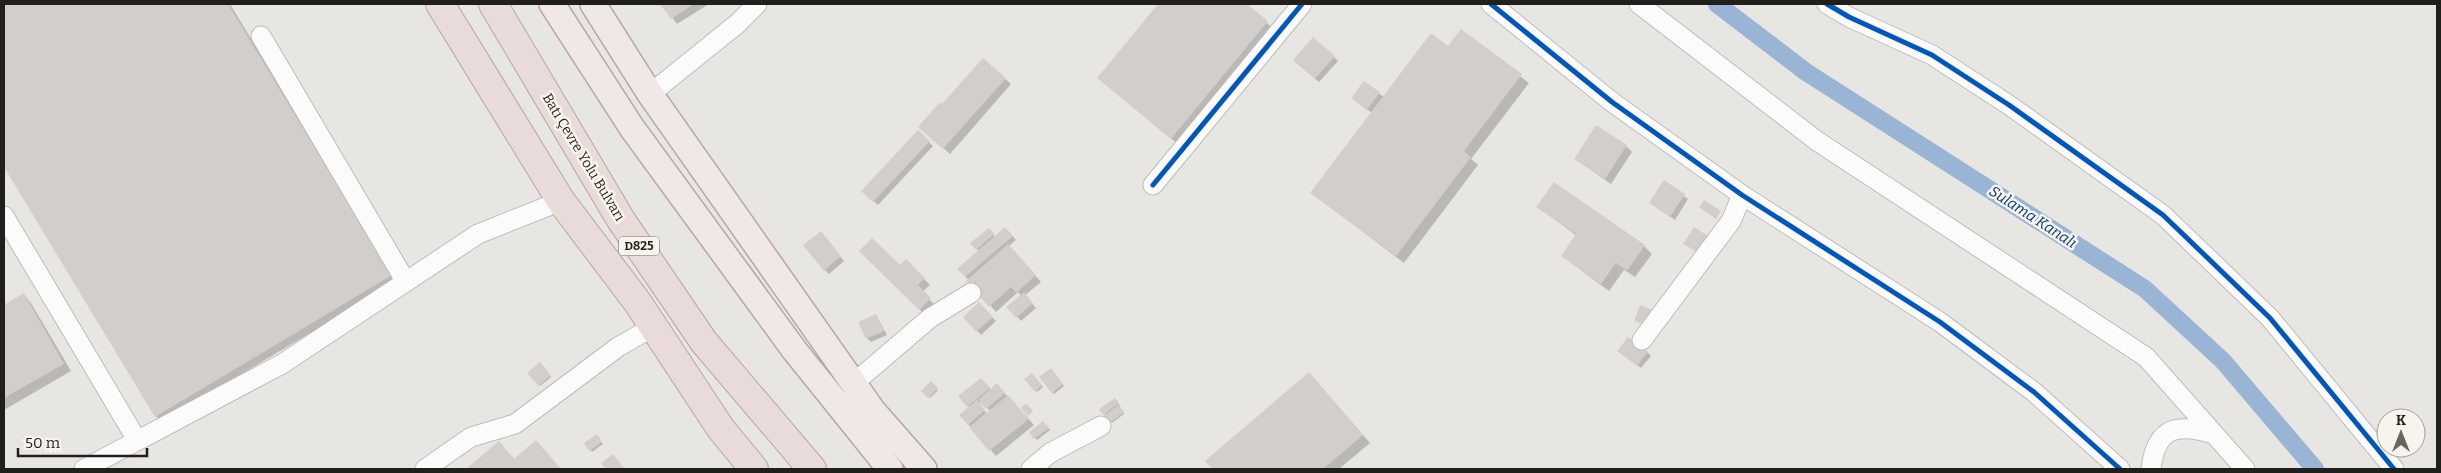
<svg xmlns="http://www.w3.org/2000/svg" width="2441" height="473" viewBox="0 0 2441 473" font-family="Bitter,serif">
<style>
.shadow{fill:#0003;fill-rule:evenodd}
.lines{fill:none;stroke-linecap:round;stroke-linejoin:round}
.canal{stroke:#99b4d4;stroke-width:18}
.building{fill:#d1cecc}
.minor-casing{stroke:#bdbcb9;stroke-width:21}
.major-casing{stroke:#b5a6a3;stroke-width:28}
.highway-casing{stroke:#b5a6a3;stroke-width:30}
.minor{stroke:#fcfbfb;stroke-width:19}
.major{stroke:#f0e8e6;stroke-width:25}
.highway{stroke:#e9dbd9;stroke-width:28}
.cycleway-casing{stroke:#f8f4ed;stroke-width:8}
.cycleway{stroke:#0057b8;stroke-width:5}
.labels{text-anchor:middle;stroke-width:5;stroke-linejoin:round;paint-order:stroke}
.shield{fill:#f8f4ed;stroke:#615f5b;stroke-width:1}
.shield-label{font-size:12px;font-weight:bold;fill:#201f1c}
.street-label{font-size:14px;fill:#201f1c;stroke:#f8f4ed}
.water-label{font-size:15px;font-style:italic;fill:#003972;stroke:#f8f4ed}
</style>
<rect width="100%" height="100%" fill="#e8e6e3"/>
<!-- shadow -->
<path class="shadow" d="M4 4H230L397 281 161 422 156 416 4 164Z
M662 4H709L677 24Z
M1160 4H1245L1275 30 1179 145 1099 78Z
M1461 31 1529 83 1471 159 1478 165 1404 263 1312 193 1372 113 1357 102 1364 83 1384 97 1448 48Z
M1334 57 1338 61 1319 82 1298 64Z
M1005 79 1011 84 950 154 926 133 943 106Z
M918 132 933 146 878 205 863 191Z
M1626 146 1632 152 1611 184 1575 159Z
M1664 182 1688 199 1675 220 1655 206Z
M1538 207 1644 246 1652 254 1635 277 1624 270 1609 291 1562 256 1577 236Z
M989 229 995 237 1009 232 1016 240 1009 246 1041 282 1025 295 1036 308 1021 321 1008 307 1021 296 1018 292 996 312 959 269 979 251 972 243Z
M824 237 844 261 829 274 825 270Z
M861 251 900 267 906 261 930 285 922 292 935 305 925 315Z
M24 295 31 303 71 371 4 410V306Z
M979 304 996 321 981 335 965 317Z
M876 315 887 335 871 342 867 338Z
M1647 352 1651 356 1641 368 1623 354Z
M540 364 551 377 540 386 529 373Z
M1051 370 1064 386 1054 394 1041 377Z
M1032 374 1043 387 1037 392 1026 379Z
M1316 381 1370 443 1339 469H1214L1207 461Z
M931 383 938 390 930 398 923 391Z
M985 383 991 390 997 385 1034 425 996 456 968 424 970 408 960 396ZM982 402 990 411 987 414 979 404Z
M1117 401 1124 414 1112 423 1104 414Z
M1043 422 1050 430 1037 440 1030 432Z
M598 438 603 444 592 452 586 444Z
M499 443 515 460 543 449 560 469H468Z"/>
<g class="lines">
<!-- canal -->
<path class="canal" d="M1717 4 1806 72 2145 289 2223 361 2315 469"/>
</g>
<!-- building -->
<path class="building" d="M4 4H228L392 275 155 417 4 167Z
M660 4H694L671 19Z
M1158 4H1247L1268 21 1171 139 1097 78Z
M1461 29 1522 74 1464 151 1471 157 1396 256 1310 193 1431 33 1448 46Z
M1313 37 1335 56 1315 79 1293 60Z
M983 58 1006 78 943 149 918 127 940 102 942 104Z
M1364 81 1380 92 1367 110 1351 98Z
M1596 125 1627 145 1605 179 1574 159Z
M918 130 930 141 873 202 861 191Z
M1664 180 1685 194 1670 217 1649 203Z
M1554 182 1645 245 1627 271 1616 263 1601 284 1561 256 1576 234 1536 207Z
M1704 200 1721 211 1716 219 1699 207Z
M1005 227 1013 236 965 277 957 269Z
M1694 227 1708 236 1697 252 1683 244Z
M989 228 994 234 976 250 970 243Z
M821 231 841 256 824 271 803 245Z
M872 238 900 265 906 259 925 278 918 285 931 298 919 310 859 251Z
M1008 244 1036 275 1016 293 1011 287 989 307 966 281Z
M1024 292 1033 303 1016 318 1006 307Z
M24 293 64 364 4 398V305Z
M979 302 993 317 976 332 963 317Z
M1640 305 1651 309 1645 325 1634 321Z
M876 314 884 331 866 339 858 322Z
M1628 337 1648 351 1637 366 1617 351Z
M540 362 551 375 538 386 527 373Z
M1051 368 1063 384 1052 393 1039 377Z
M1309 372 1363 435 1323 469H1212L1205 461Z
M1032 373 1042 385 1035 392 1024 379Z
M981 378 990 388 967 407 958 396Z
M931 381 938 388 928 398 921 391Z
M997 383 1005 393 986 409 978 400Z
M1008 395 1029 419 989 451 969 427Z
M1115 398 1119 403 1103 415 1099 409Z
M977 400 985 410 968 425 959 415Z
M1026 403 1033 411 1028 416 1021 408Z
M1118 405 1124 412 1110 423 1104 416Z
M1043 421 1049 428 1034 439 1029 432Z
M597 434 602 442 589 451 584 443Z
M536 440 561 469H466L499 441 514 459Z
M613 454 625 469H606L601 463Z"/>
<g class="lines">
<defs>
<path id="minor" d="M1491 4 1612 102 1742 195 1940 322 2034 392 2120 469
M1639 4 1817 141 2146 357 2245 469
M1827 4 1849 17 1932 55 2009 105 2163 215 2270 318 2394 469
M261 36 406 282
M650 94 737 24 757 4
M1153 185 1302 4
M4 216 137 440
M1642 340 1731 221 1742 195
M854 383 930 318 971 293
M84 469 282 364 478 234 561 201
M425 469 471 437 515 424 618 347 653 327
M1031 469 1050 453 1101 426
M2151 469C2156 426 2178 423 2214 434"/>
<path id="major" d="M552 4 632 128 795 351 890 469
M593 4 650 94 873 411 924 469"/>
<path id="highway" d="M440 4 561 201 638 303 721 429 754 469
M493 4 621 220 704 342 812 469"/>
</defs>
<!-- minor casing -->
<use href="#minor" class="minor-casing"/>
<!-- major casing -->
<use href="#major" class="major-casing"/>
<!-- highway casing -->
<use href="#highway" class="highway-casing"/>
<!-- minor -->
<use href="#minor" class="minor"/>
<!-- major -->
<use href="#major" class="major"/>
<!-- highway -->
<use href="#highway" class="highway"/>
<defs>
<path id="cycleway" d="M1491 4 1612 102 1742 195 1940 322 2034 392 2120 469
M1827 4 1849 17 1932 55 2009 105 2163 215 2270 318 2394 469
M1153 185 1302 4"/>
</defs>
<!-- cycleway casing -->
<use href="#cycleway" class="cycleway-casing"/>
<!-- cycleway -->
<use href="#cycleway" class="cycleway"/>
</g>
<g class="labels">
<!-- shield labels -->
<rect class="shield" x="619" y="236.5" width="40" height="19" rx="4"/>
<g class="shield-label">
<text x="639" y="250">D825</text>
</g>
<!-- street labels -->
<g class="street-label">
<text transform="translate(584 157) rotate(59)" y="5">Batı Çevre Yolu Bulvarı</text>
</g>
<!-- water labels -->
<g class="water-label">
<text transform="translate(2033 217) rotate(33)" y="5">Sulama Kanalı</text>
</g>
</g>
<!-- border -->
<rect width="2441" height="473" fill="none" stroke="#201f1c" stroke-width="10"/>
<!-- north arrow -->
<g transform="translate(2401 433)"><circle r="24" fill="#f8f4ed" stroke="#a29f99"/>
<path d="M0-4L9 19L0 12L-9 19Z" fill="#666562"/>
<text y="-8" font-size="14" font-weight="bold" text-anchor="middle" fill="#201f1c">K</text>
</g>
<!-- scale -->
<path d="M18 448v8h129v-8" fill="none" stroke="#201f1c" stroke-width="2.5"/>
<text x="25" y="448" font-size="15" fill="#201f1c" stroke="#f8f4ed" stroke-width="4" paint-order="stroke">50 m</text>
</svg>
